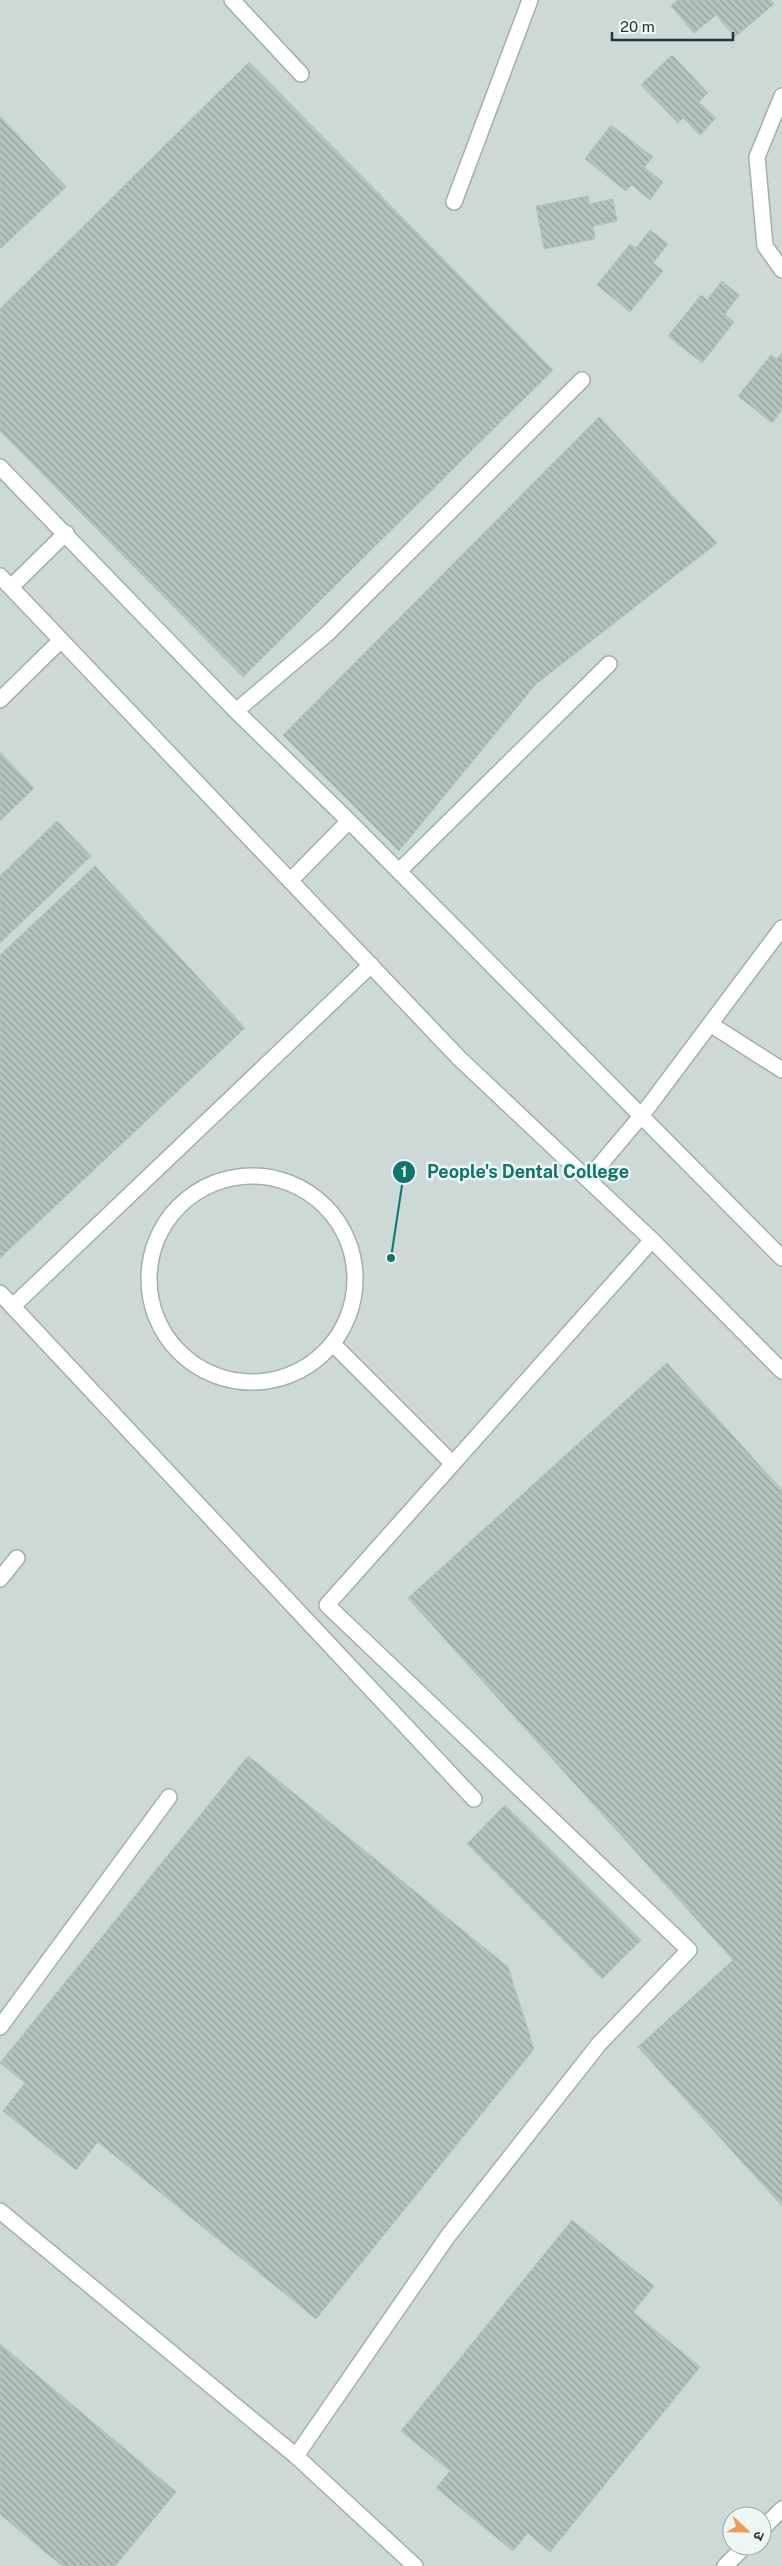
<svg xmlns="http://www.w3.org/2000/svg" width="782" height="2566" viewBox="0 0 782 2566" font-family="'Public Sans','Noto Sans Devanagari',sans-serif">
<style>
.built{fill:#ccd9d6;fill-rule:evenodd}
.building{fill:url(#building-back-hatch);stroke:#b1c3bf}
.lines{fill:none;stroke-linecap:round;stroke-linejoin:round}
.lane-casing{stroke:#a1b0ae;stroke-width:18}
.street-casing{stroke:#a1b0ae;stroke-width:18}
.lane{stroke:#fff;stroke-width:15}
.street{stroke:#fff;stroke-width:15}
.leader{fill:none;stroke:#0f766e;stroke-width:2}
.callout-dot{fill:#0f766e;stroke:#eef6f4;stroke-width:2}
.mark-label{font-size:15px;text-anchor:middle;font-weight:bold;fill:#fff}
.callout-label{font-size:18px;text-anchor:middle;font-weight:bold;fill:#0f766e;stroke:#eef6f4;stroke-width:5;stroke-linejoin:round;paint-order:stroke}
</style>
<defs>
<pattern id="building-back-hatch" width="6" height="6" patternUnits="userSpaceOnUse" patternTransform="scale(1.25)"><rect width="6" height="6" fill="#b3c4c0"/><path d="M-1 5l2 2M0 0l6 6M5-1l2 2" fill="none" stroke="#91a09d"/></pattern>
</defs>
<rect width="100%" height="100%" fill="#dee9e6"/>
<!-- built -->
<path class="built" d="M0 0H782V2566H0ZM732 2516H762V2546H732Z"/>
<!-- building -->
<path class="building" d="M678 0H771L774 4 735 37 716 15 694 33 671 6Z
M672 55 708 93 699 102 716 118 700 135 683 118 678 123 641 85Z
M249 62 553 370 243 677 0 431V309Z
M0 116 66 187 0 249Z
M611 125 653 157 644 167 663 182 650 200 632 185 626 191 585 159Z
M588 196 589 204 613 199 617 221 593 226 595 239 544 249 536 206Z
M650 230 668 244 653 263 663 271 630 312 597 285 630 244 636 248Z
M722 281 739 295 725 314 734 322 702 363 668 336 701 295 707 300Z
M782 353V410L772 423 738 396 771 355 777 359Z
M599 417 717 543 536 684 399 851 283 735Z
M0 752 34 788 0 821Z
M57 821 91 856 0 943V876Z
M95 866 245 1028 0 1258V955Z
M667 1363 782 1490V2206L638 2047 733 1960 408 1598Z
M248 1756 508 1967 534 2049 316 2319 98 2142 76 2170 3 2111 25 2083 0 2063Z
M505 1805 641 1940 602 1979 467 1844Z
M572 2220 654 2286 633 2312 700 2367 550 2552 528 2533 513 2551 436 2488 450 2471 401 2431Z
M0 2344 176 2492 115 2566H62L0 2514Z"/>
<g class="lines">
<defs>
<path id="lane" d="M232 0 301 74
M782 96 757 157 765 246 782 270
M454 202 530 0
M399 871 609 664
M710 1024 782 1070
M149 1279a103 103 0 1 1 206 0a103 103 0 1 1-206 0Z
M588 1179 642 1115 782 928
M13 1306 371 965
M333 1344 453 1464
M0 2027 169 1797
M296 2456 448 2236 599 2044 689 1950 327 1605 652 1240
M762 2529 782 2509
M725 2566 745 2546"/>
<path id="street" d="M0 467 236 711 349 821 782 1258
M0 576 459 1058 652 1240 782 1371
M11 587 66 533
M0 700 61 640
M236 711 328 633 582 380
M290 881 349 821
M0 1293 474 1799
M0 1579 17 1558
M0 2211 296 2456 415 2566"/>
</defs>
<!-- lane casing -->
<use href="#lane" class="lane-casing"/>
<!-- street casing -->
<use href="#street" class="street-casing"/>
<!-- lane -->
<use href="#lane" class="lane"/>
<!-- street -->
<use href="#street" class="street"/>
</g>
<!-- callouts -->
<path class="leader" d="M391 1258L404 1172"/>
<g class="callout-dot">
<circle cx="391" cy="1258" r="5"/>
<circle cx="404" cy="1172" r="12"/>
</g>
<g class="mark-label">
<text x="404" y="1177">1</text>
</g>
<g class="callout-label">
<text x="528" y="1178">People's Dental College</text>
</g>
<!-- north arrow -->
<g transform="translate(747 2531) rotate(112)"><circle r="24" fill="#eef6f4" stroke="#9caaa8"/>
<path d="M0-4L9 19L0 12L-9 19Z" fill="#ef9a56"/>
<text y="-8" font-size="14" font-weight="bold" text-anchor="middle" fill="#203837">उ</text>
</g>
<!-- scale -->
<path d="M612 32v8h121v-8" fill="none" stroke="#203837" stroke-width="2.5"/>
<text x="620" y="32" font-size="15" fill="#203837" stroke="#eef6f4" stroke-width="4" paint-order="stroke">20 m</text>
</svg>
